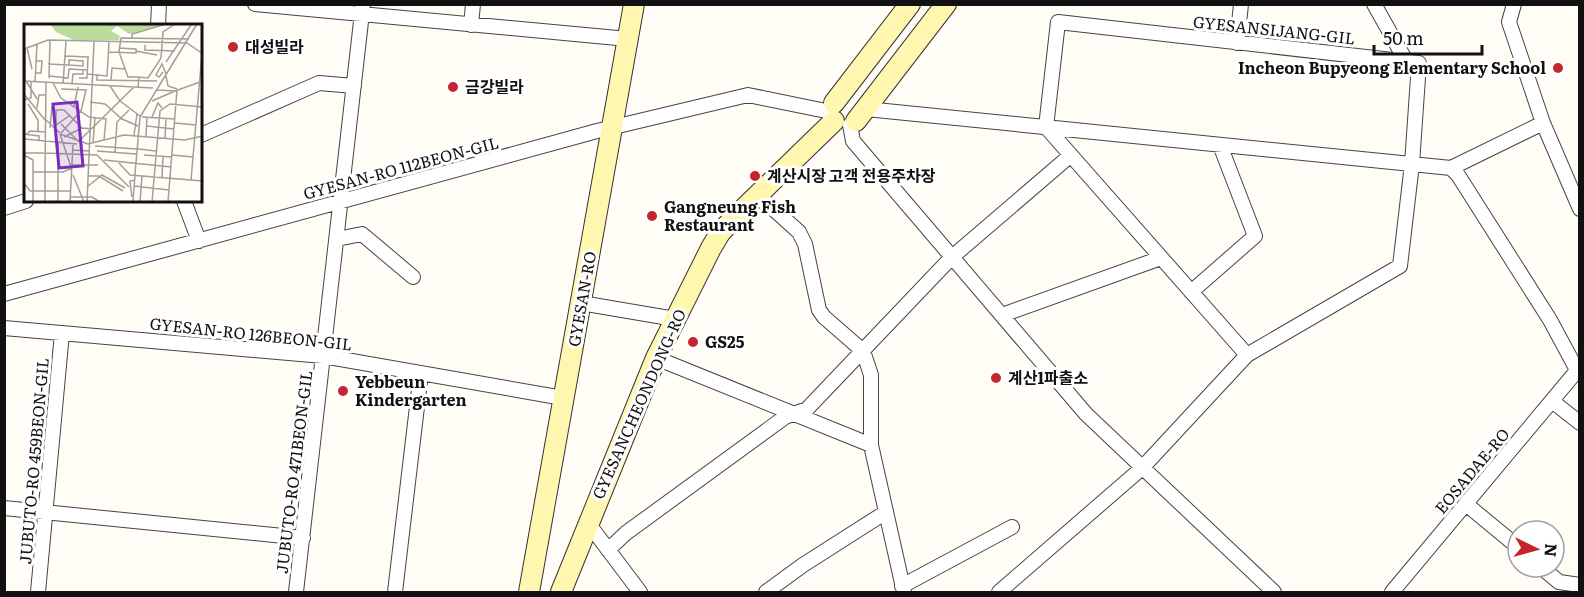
<svg xmlns="http://www.w3.org/2000/svg" width="1584" height="597" viewBox="0 0 1584 597" font-family="Literata,'Noto Sans KR',serif">
<style>
.lines{fill:none;stroke-linecap:round;stroke-linejoin:round}
.street-casing{stroke:#444;stroke-width:16}
.secondary-casing{stroke:#333;stroke-width:22}
.street{stroke:#fff;stroke-width:14}
.secondary{stroke:#fff6b0;stroke-width:20}
.poi-dot{fill:#c4262e;stroke:#fff;stroke-width:2}
.labels{text-anchor:middle;stroke-width:6;stroke-linejoin:round;paint-order:stroke}
.street-label{font-size:16px;fill:#111;stroke:#fff}
.poi-label{font-size:16px;font-weight:bold;fill:#111;stroke:#fff;text-anchor:start}
.inset-road{fill:none;stroke:#a09f9a;stroke-width:1.5}
.view{fill:#7b2cbf;fill-opacity:0.15;stroke:#7b2cbf;stroke-width:3}
.inset-edge{fill:none;stroke:#111;stroke-width:3}
</style>
<rect width="100%" height="100%" fill="#fffdf5"/>
<g class="lines">
<defs>
<path id="street" d="M255 4 628 39
M1374 4 1406 61
M1514 4 1509 22 1543 123 1580 209
M471 25 473 4
M158 26 159 4
M1237 43 1241 4
M866 109 1451 168 1543 123
M850 125 853 141 1086 414 1274 592
M201 135 319 83 354 86
M1451 168 1458 175 1550 320 1577 370
M758 195 799 232 805 244 819 310 824 317 863 351 871 375V445L904 592
M184 201 199 241
M4 208 26 201
M337 239 362 234 413 277
M1191 292 1255 236 1220 145
M4 294 597 131 748 95 831 112
M581 303 675 319
M1002 315 1161 258
M4 328 323 356 563 398
M656 358 871 445
M1552 401 1580 423
M1466 504 1518 547
M4 508 303 538
M588 523 640 592
M608 550 626 533 785 417 807 409 952 257 1071 155
M1541 567 1559 582 1580 585
M902 586 1012 527
M38 592 62 333
M296 592 363 4
M395 592 421 373
M766 592 803 565 886 512
M999 592 1142 468 1247 355 1400 266 1412 164 1419 63 1058 22 1046 127 1247 355
M1392 592 1580 367"/>
<path id="secondary" d="M834 103 910 4
M856 121 946 4
M529 592 634 4
M561 592 656 358 711 248 720 233 732 220 834 121"/>
</defs>
<!-- street casing -->
<use href="#street" class="street-casing"/>
<!-- secondary casing -->
<use href="#secondary" class="secondary-casing"/>
<!-- street -->
<use href="#street" class="street"/>
<!-- secondary -->
<use href="#secondary" class="secondary"/>
</g>
<!-- markers -->
<g class="poi-dot">
<circle cx="233" cy="47" r="6"/>
<circle cx="1558" cy="68" r="6"/>
<circle cx="453" cy="87" r="6"/>
<circle cx="755" cy="176" r="6"/>
<circle cx="652" cy="216" r="6"/>
<circle cx="693" cy="342" r="6"/>
<circle cx="996" cy="378" r="6"/>
<circle cx="343" cy="391" r="6"/>
</g>
<g class="labels">
<!-- street labels -->
<g class="street-label">
<text transform="translate(1274 30) rotate(6)" y="6">GYESANSIJANG-GIL</text>
<text transform="translate(401 168) rotate(-15)" y="6">GYESAN-RO 112BEON-GIL</text>
<text transform="translate(582 299) rotate(-80)" y="6">GYESAN-RO</text>
<text transform="translate(251 334) rotate(6)" y="6">GYESAN-RO 126BEON-GIL</text>
<text transform="translate(639 404) rotate(-66)" y="6">GYESANCHEONDONG-RO</text>
<text transform="translate(34 461) rotate(-85)" y="6">JUBUTO-RO 459BEON-GIL</text>
<text transform="translate(1472 471) rotate(-50)" y="6">EOSADAE-RO</text>
<text transform="translate(294 472) rotate(-83)" y="6">JUBUTO-RO 471BEON-GIL</text>
</g>
<!-- poi labels -->
<g class="poi-label">
<text x="245" y="53">대성빌라</text>
<text x="1546" y="74" text-anchor="end">Incheon Bupyeong Elementary School</text>
<text x="465" y="93">금강빌라</text>
<text x="767" y="182">계산시장 고객 전용주차장</text>
<text x="664" y="213">Gangneung Fish<tspan x="664" dy="18">Restaurant</tspan></text>
<text x="705" y="348">GS25</text>
<text x="1008" y="384">계산1파출소</text>
<text x="355" y="388">Yebbeun<tspan x="355" dy="18">Kindergarten</tspan></text>
</g>
</g>
<!-- overview -->
<g transform="translate(24 24)">
<rect width="178" height="178" fill="#fffdf5"/>
<path d="M26 0H141L105 10 93 2 87 7 96 12 95 16H50L32 8Z" fill="#b9dc9c"/>
<path class="inset-road" d="M108 14V10L142 0M121 21V26L151 27M1 24V57M3 24 8 45M0 25 24 16 163 19 179 30M112 27 133 31M84 28 112 29V25L95 24M41 32 65 33M142 38 167 1M24 40 44 41H45L59 42V37L45 36V41M139 48 135 53 132 51 138 40 142 50M11 49H17L18 37H12M63 50 83 52 85 18M73 51V56L133 57M25 52 44 54 45 45 63 46M142 52 144 62 153 65M115 53H104L95 28 97 14 165 15M25 54 26 16M55 54H63L64 33M87 56 88 44 101 45M0 57 129 64M2 57 13 75M11 58 13 20M29 59 37 74 65 93 82 95 80 116M39 60 42 17M48 60 49 50H59V45M86 62 96 77 116 92M114 63 115 53 124 54 137 34 139 8 151 0M37 65 63 66M133 66 151 67 176 58M0 70 21 96M0 76 7 74V58M128 77 151 67M66 78 81 80 98 95 114 102M4 80 14 96V107M50 83 54 63M13 84 15 71H21M45 92 32 101V86H40L58 104 68 105M118 93 151 95M128 93 134 79 138 84M22 96 36 109M151 99 172 101M37 100 55 118M123 102 150 105M26 104 28 82M37 109 57 87 62 66M0 110 15 112V117M36 110 64 120 100 111 161 116 179 112M36 110 47 143M2 111 6 107 21 108M110 111 113 90M122 112 123 93M40 113 58 104M141 114 142 94M0 115 53 120M54 118 110 63M69 119 71 93M71 122 113 125M114 125 132 127M48 126 66 127M73 127 112 130M91 128 93 98 105 86M0 129H20M21 129 73 131 105 163M0 131 9 136V178M120 131 148 133M148 131 169 133M80 136 147 143M95 139 106 151 179 157M112 139 116 93 173 0M48 141H74M21 143 22 58M9 148H39L48 144M49 151 60 178M64 152H75L99 167M138 154 139 132M167 156 178 30M0 159 6 167H46M110 162 145 166M63 163 78 151 101 164M46 173H68L76 178M108 173 106 157 111 156M21 178V141M34 178V119M46 178 49 120M63 178 70 18M109 178 112 137M116 178 118 152M128 178 136 87 146 80 179 83M144 178 153 66"/>
<path class="view" d="M53 78 59 142 35 144 29 80Z"/>
<rect width="178" height="178" class="inset-edge"/>
</g>
<!-- border -->
<rect width="1584" height="597" fill="none" stroke="#111111" stroke-width="12"/>
<!-- north arrow -->
<g transform="translate(1536 549) rotate(95)"><circle r="28" fill="#ffffff" stroke="#a0a0a0" stroke-width="1.5"/>
<path d="M0-4.5L10 22L0 15L-10 22Z" fill="#c4262e"/>
<text y="-9" font-size="16" font-weight="bold" text-anchor="middle" fill="#111111">N</text>
</g>
<!-- scale -->
<path d="M1374 45v9h108v-9" fill="none" stroke="#111111" stroke-width="3"/>
<text x="1383" y="45" font-size="18" fill="#111111" stroke="#ffffff" stroke-width="4.5" paint-order="stroke">50 m</text>
</svg>
